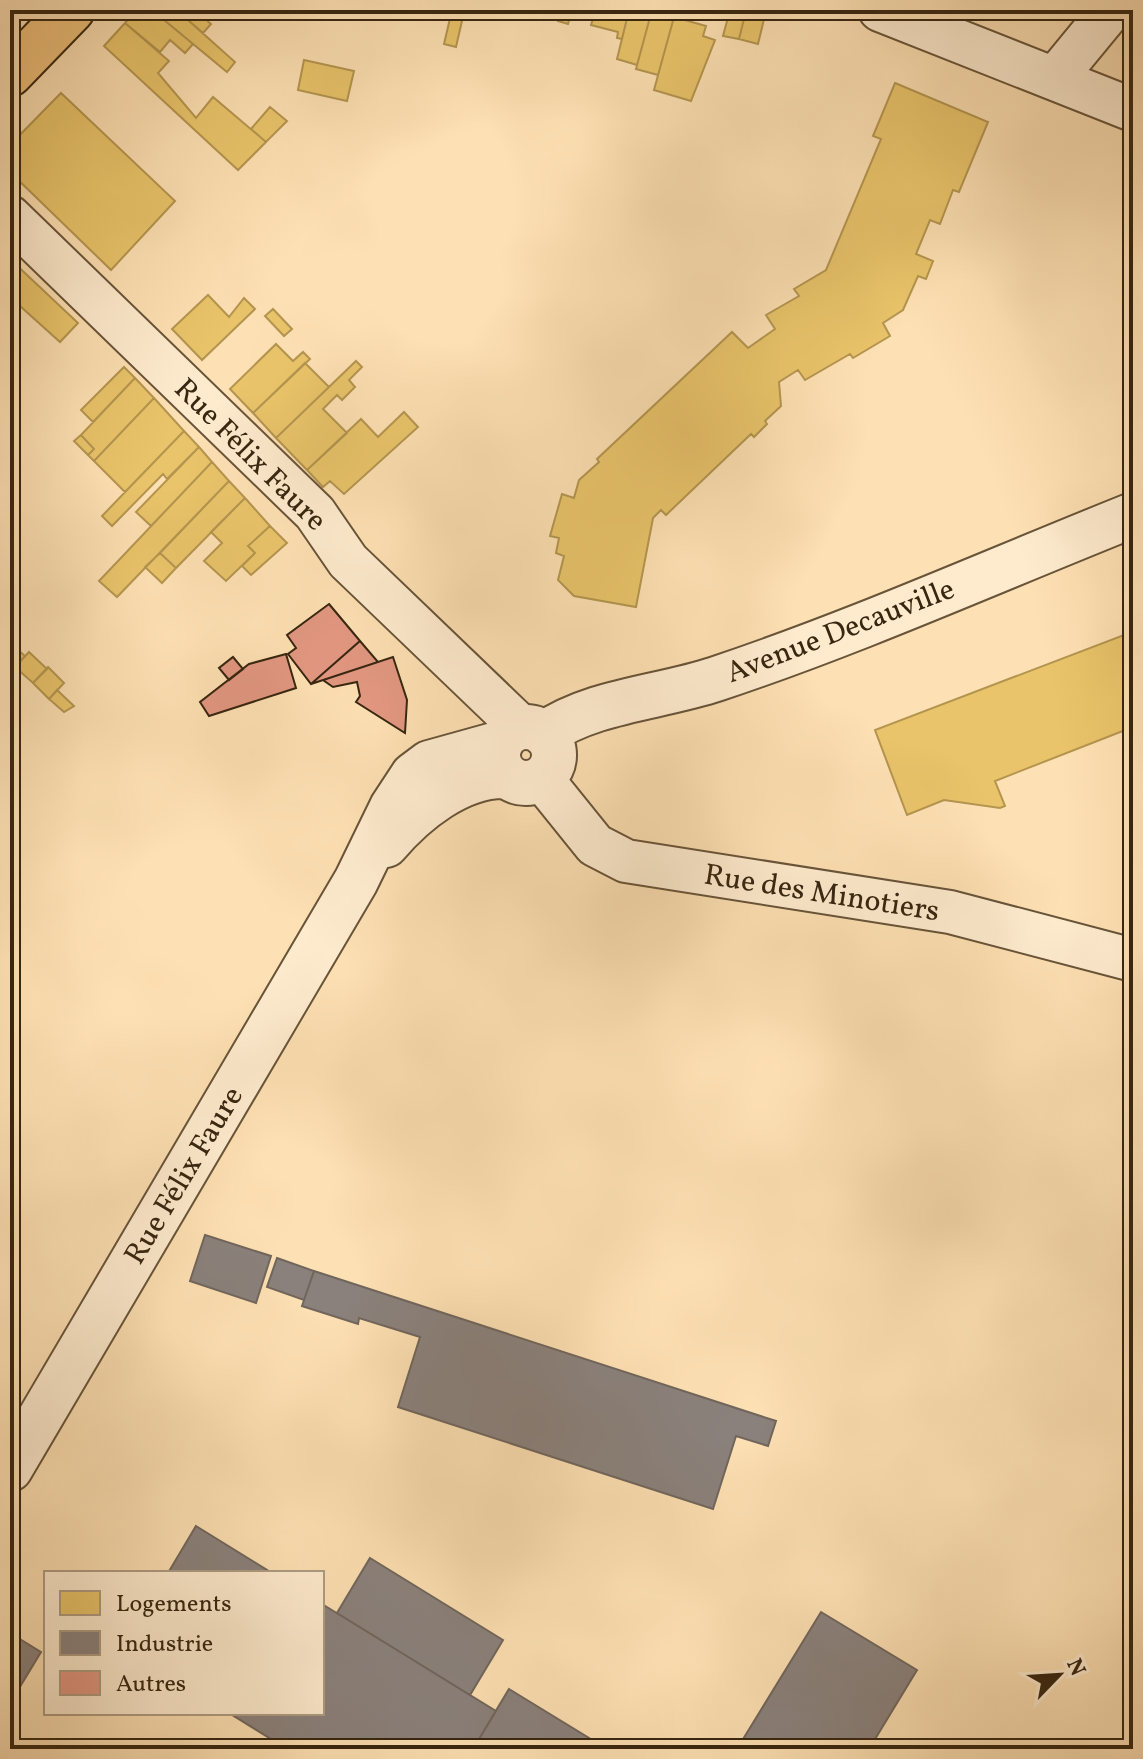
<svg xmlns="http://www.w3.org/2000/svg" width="1143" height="1759" viewBox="0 0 1143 1759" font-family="Vollkorn,serif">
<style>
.homes{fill:#e9c46a;stroke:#b4954f;stroke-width:2}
.industry{fill:#8a817c;stroke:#71665c;stroke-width:2}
.building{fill:#e29781;stroke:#372610;stroke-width:2}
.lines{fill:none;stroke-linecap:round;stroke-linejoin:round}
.minor-casing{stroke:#685439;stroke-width:46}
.tertiary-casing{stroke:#685439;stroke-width:48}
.primary-casing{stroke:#372610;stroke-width:48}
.minor{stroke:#feebce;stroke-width:42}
.tertiary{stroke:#feebce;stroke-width:44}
.primary{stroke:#eec07a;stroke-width:44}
.labels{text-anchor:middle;stroke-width:8;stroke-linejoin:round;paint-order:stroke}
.street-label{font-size:30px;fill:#372610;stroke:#feebce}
</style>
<rect width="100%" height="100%" fill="#fde0b3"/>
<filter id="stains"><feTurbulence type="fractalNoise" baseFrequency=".0025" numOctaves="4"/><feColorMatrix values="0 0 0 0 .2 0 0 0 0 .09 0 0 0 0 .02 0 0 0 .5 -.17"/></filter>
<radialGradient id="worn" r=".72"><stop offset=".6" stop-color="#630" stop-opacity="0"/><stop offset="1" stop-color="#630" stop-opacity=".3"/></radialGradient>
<!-- homes -->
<path class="homes" d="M137 10H152L193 44 185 53 170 40 160 52 125 23Z
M152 10H195L188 20 235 62 227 72Z
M452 10 464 12 456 47 444 44Z
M561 10H596L593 19 571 13 568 24 558 21Z
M596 10H629L622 39 617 38 618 32 591 25Z
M629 10H652L637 65 617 59Z
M652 10H676L658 75 636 69Z
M730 10 746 11 739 39 723 36Z
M980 10H1014L1006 20Z
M196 11 211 24 203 33 188 20Z
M746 11 765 15 758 44 739 39Z
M674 17 706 26 703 36 715 40 691 101 654 90Z
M125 23 169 61 158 73 196 118 213 97 266 142 238 170 104 46Z
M304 60 354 71 347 101 298 90Z
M895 83 988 122 959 192 953 190 940 224 930 220 916 254 933 261 926 279 918 276 903 310 883 323 890 336 853 358 850 354 805 380 798 370 779 382 781 406 765 421 767 424 754 437 751 434 666 515 661 510 653 518 636 607 574 596 558 580 564 556 556 553 559 538 550 536 562 494 574 498 579 480 599 462 597 459 732 332 748 348 775 329 766 315 799 296 794 289 826 270 881 139 873 136Z
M61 93 175 201 111 270 10 172V145Z
M270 107 287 121 266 142 251 129Z
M10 259 78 323 60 342 10 297Z
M208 295 229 317 244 298 255 309 202 360 172 329Z
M273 309 292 329 284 336 265 316Z
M276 344 293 361 303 352 310 359 253 413 230 389Z
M356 361 362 367 349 380 355 387 342 400 337 395 323 409 347 433 307 470 276 438Z
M305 363 329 387 276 438 253 413Z
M124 367 135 378 93 422 81 410Z
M135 378 154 398 94 461 88 455 94 449 81 435Z
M154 398 184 431 125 492 94 461Z
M404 412 418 427 344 494 330 481 323 487 307 470 361 419 378 437Z
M184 431 199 447 167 479 163 474 112 526 102 516Z
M81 435 94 449 88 455 74 441Z
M199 447 212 462 151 526 136 512Z
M212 462 229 481 117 597 99 581Z
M229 481 245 498 176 568 160 553Z
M245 498 270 526 248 546 255 553 226 581 204 561 222 543 211 532Z
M270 526 287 543 251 575 242 566 255 553 248 546Z
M160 553 176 568 162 583 145 567Z
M1124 635 1133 659V727L995 781 1005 806 1000 808 944 800 907 815 875 730Z
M10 643 25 656 15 667 10 663Z
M29 652 47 669 33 683 15 667Z
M48 667 64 683 49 699 33 683Z
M57 690 74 706 64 712 49 699Z"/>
<!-- industry -->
<path class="industry" d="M205 1235 271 1256 256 1303 190 1281Z
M277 1258 314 1271 304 1300 267 1287Z
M314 1271 776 1421 768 1446 736 1436 713 1509 398 1407 420 1337 359 1318 358 1324 302 1306Z
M196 1526 272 1573H168Z
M370 1558 503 1640 470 1695 337 1613Z
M322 1604 496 1711 473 1749H287L229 1713H322Z
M821 1612 917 1670 869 1749H737Z
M10 1633 41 1652 12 1700 10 1699Z
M509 1689 607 1749H473Z"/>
<!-- building -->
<path class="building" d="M329 604 360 641 311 684 288 654 296 648 287 635Z
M360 641 378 662 311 684Z
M286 654 296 688 209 716 200 702 249 664Z
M233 657 243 669 229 680 219 668Z
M393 657 407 700 405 733 356 702 360 696 357 682 333 687 323 680Z"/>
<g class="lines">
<defs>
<path id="minor" d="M880 10 1133 110
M1055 78 1111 10
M10 217 315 513 348 561 522 728
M541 778 595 845 626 861 950 912 1133 960"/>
<path id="tertiary" d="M498 755a28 28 0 1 1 56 0a28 28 0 1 1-56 0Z
M544 734C594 700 659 698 716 679 857 632 995 570 1133 515
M386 845C414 812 460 774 507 776
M10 1469 356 881 392 807 413 775 429 763 501 743"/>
<path id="primary" d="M10 74 72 10"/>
</defs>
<!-- minor casing -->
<use href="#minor" class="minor-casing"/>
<!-- tertiary casing -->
<use href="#tertiary" class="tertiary-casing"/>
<!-- primary casing -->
<use href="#primary" class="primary-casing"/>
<!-- minor -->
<use href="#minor" class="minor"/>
<!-- tertiary -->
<use href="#tertiary" class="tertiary"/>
<!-- primary -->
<use href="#primary" class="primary"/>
</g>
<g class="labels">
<!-- street labels -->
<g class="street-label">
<text transform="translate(251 454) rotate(45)" y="10">Rue Félix Faure</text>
<text transform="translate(840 630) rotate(-21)" y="10">Avenue Decauville</text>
<text transform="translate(822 892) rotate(9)" y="10">Rue des Minotiers</text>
<text transform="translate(183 1175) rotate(-59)" y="10">Rue Félix Faure</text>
</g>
</g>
<!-- margin -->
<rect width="1143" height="1759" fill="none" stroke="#fde0b3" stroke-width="40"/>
<rect x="12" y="12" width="1119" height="1735" fill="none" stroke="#372610" stroke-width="4"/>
<rect x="20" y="20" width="1103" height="1719" fill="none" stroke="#372610" stroke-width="2"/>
<!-- legend -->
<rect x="44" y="1571" width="280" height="144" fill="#feebce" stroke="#ae9c82" stroke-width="2"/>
<rect x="60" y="1591" width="40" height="24" fill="#e9c46a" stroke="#ae9c82" stroke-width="2"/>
<text x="116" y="1611" font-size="24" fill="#372610">Logements</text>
<rect x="60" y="1631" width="40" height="24" fill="#8a817c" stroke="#ae9c82" stroke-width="2"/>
<text x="116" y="1651" font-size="24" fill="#372610">Industrie</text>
<rect x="60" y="1671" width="40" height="24" fill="#e29781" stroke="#ae9c82" stroke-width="2"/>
<text x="116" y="1691" font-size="24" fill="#372610">Autres</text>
<!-- north arrow -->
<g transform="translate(1059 1675) rotate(65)" stroke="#feebce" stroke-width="6" paint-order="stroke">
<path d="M0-6L14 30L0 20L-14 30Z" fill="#372610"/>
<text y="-12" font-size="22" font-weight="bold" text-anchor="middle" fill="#372610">N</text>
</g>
<rect width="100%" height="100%" filter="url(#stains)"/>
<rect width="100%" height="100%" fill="url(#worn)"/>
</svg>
